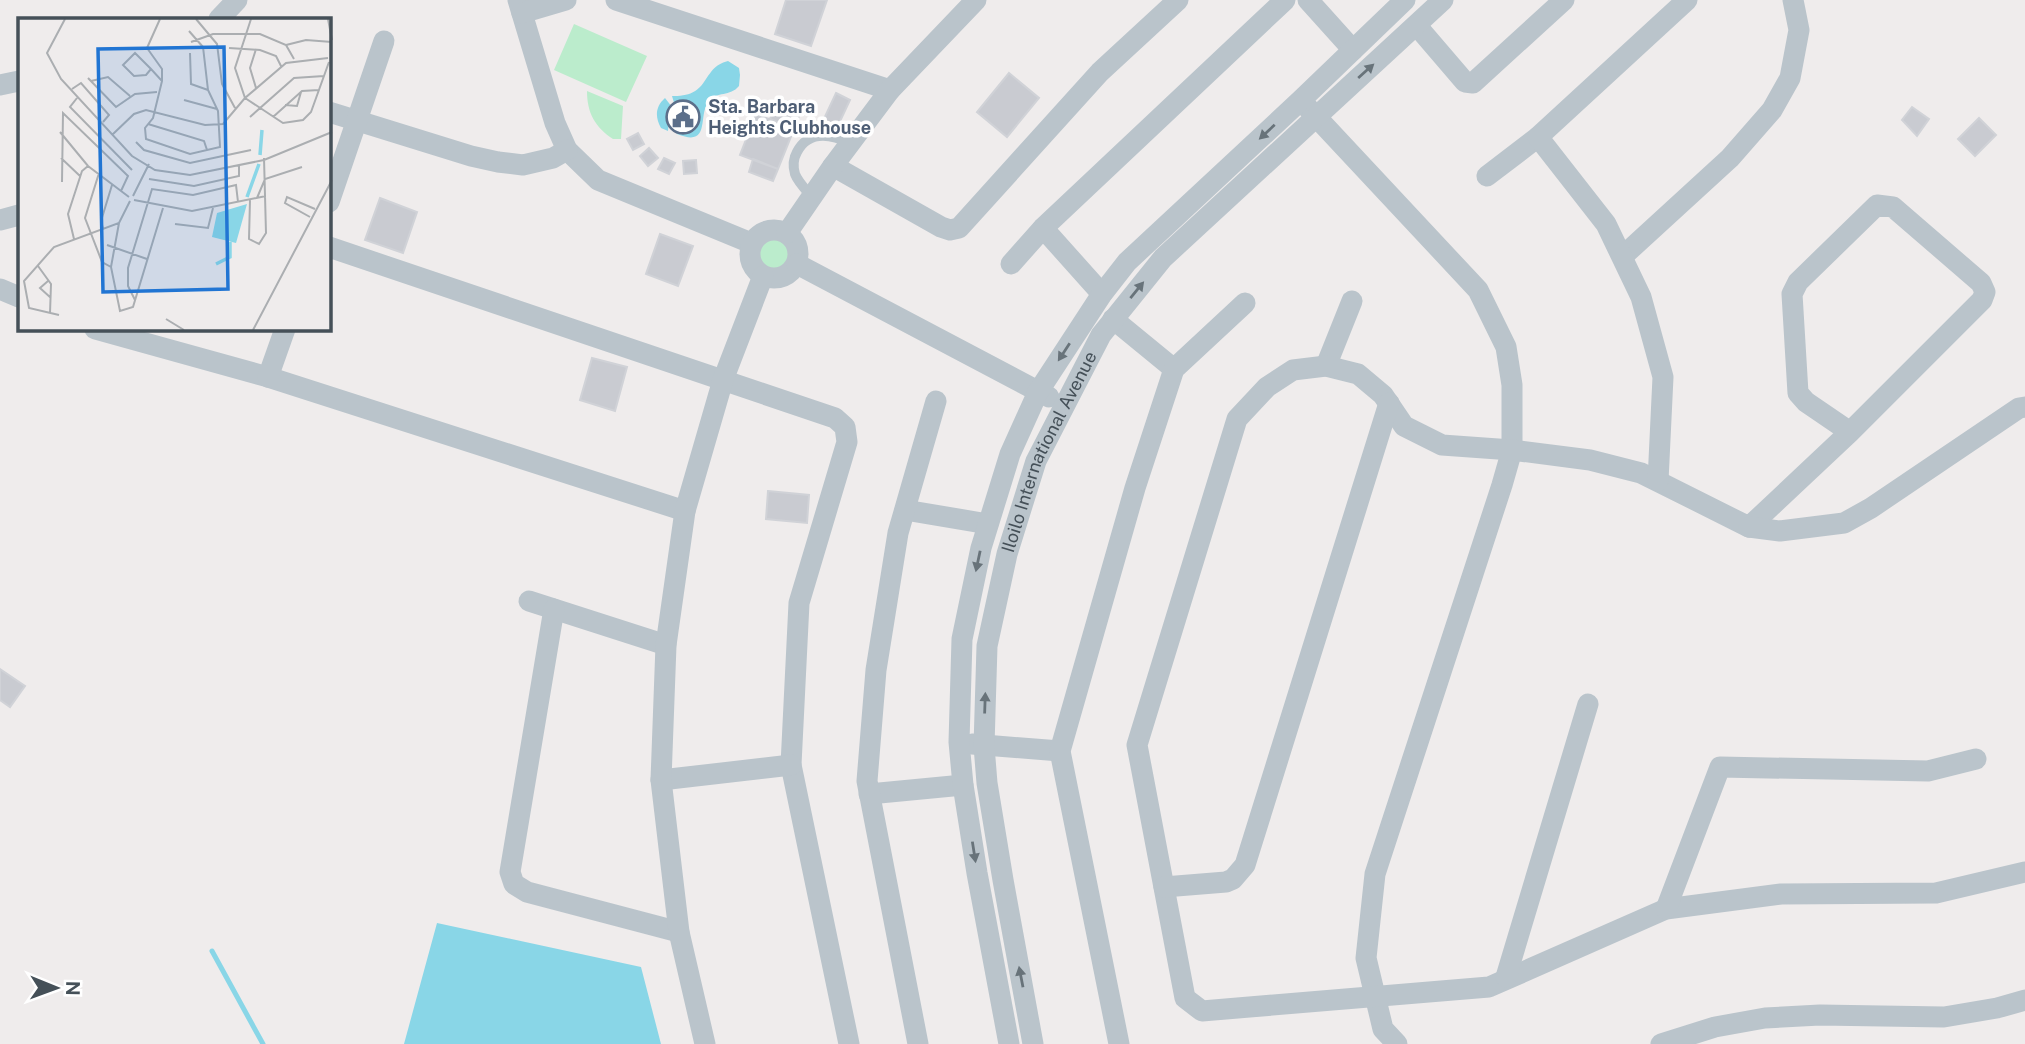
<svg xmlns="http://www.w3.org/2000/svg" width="2025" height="1044" viewBox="0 0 2025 1044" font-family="'Public Sans',sans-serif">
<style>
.green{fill:#bbeccc}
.water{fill:#89d6e7}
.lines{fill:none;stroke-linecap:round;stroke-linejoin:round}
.stream{stroke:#89d6e7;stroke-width:5}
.building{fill:#c9cbd1;stroke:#d0d2d7;stroke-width:2}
.service{stroke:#bac4cb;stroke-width:10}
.minor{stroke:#bac4cb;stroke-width:21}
.oneway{fill:#68737a}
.labels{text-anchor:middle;stroke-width:7;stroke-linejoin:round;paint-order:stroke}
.service-label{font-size:18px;font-weight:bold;fill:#4e5e75;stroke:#fff;text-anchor:start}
.street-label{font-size:18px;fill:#455058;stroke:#fff}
.inset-river{fill:none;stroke:#89d6e7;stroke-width:3.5}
.inset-road{fill:none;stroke:#abaeb1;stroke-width:2}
.view{fill:#2175d3;fill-opacity:0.15;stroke:#2175d3;stroke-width:3.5}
.inset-edge{fill:none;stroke:#455058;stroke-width:3.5}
</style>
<rect width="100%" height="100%" fill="#efecec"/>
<!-- green -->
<path class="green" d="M574 24 647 56 626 102 554 70Z
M587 91 623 106 621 139H613C595 127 587 113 587 91Z
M758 254a16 16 0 1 1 32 0a16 16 0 1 1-32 0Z"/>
<!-- water -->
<path class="water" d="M728 61 739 68 740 75 739 86C730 97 717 91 709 101 697 115 712 148 677 134L671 123 675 106 672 96C712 97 700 68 728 61Z
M665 98 672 107 669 116 668 131 661 128C655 117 655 107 665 98Z
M437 923 641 967 661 1044H404Z"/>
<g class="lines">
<!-- stream -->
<path class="stream" d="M212 951 263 1044"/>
</g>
<!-- building -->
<path class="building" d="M786 0H827L811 46 775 34Z
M1009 73 1039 98 1007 137 977 112Z
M836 93 850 100 836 130 822 123Z
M775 106 799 116 794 129 770 119Z
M1912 107 1929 119 1917 136 1902 120Z
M756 114 794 129 778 169 740 155Z
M1979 118 1996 135 1975 156 1958 139Z
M638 133 644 144 633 150 627 139Z
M649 148 658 158 648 166 640 156Z
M664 158 675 163 669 174 658 169Z
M753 159 778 169 773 181 749 172Z
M696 160 697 173 684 174 683 161Z
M380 198 417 212 403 253 365 240Z
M660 234 693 246 678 286 646 274Z
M592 358 627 367 615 411 580 400Z
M768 491 809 495 807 523 766 519Z
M0 669 25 686 10 707 0 700Z"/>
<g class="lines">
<!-- service -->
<path class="service" d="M812 197C806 190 798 182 795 174 793 167 793 159 797 152 808 130 831 134 850 143"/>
<!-- minor -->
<g class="minor">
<path d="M518 0 555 123 567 150 598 180 751 243"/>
<path d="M616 0 890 90"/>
<path d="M1308 0 1353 50"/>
<path d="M522 13 566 0"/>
<path d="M219 19 237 0"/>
<path d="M1417 26 1465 82 1473 83 1564 0"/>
<path d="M0 85 19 81"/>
<path d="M1307 107 1478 290 1506 347 1512 385V450L1502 485 1375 874 1366 958 1383 1029 1397 1044"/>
<path d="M329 112 471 156 498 162 523 165 553 158 567 150"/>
<path d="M833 166 941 227 950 230 959 228 1100 72 1178 0"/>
<path d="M1487 176 1538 137"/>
<path d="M329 202 384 41"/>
<path d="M0 220 19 215"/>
<path d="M1043 228 1102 294"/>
<circle cx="774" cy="254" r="24"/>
<path d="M787 233 833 166 890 90 976 0"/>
<path d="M329 247 835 418 845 427 847 442 799 603 791 765 849 1044"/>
<path d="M1623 256 1730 158 1772 110 1790 78 1799 30 1793 0"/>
<path d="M797 264 1049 397"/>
<path d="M1011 264 1043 228 1285 0"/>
<path d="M0 289 19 297"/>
<path d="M1113 319 1174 369"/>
<path d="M95 329 268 377 685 511"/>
<path d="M1326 366 1352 301"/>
<path d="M268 377 285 329"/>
<path d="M1850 432 1806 402 1798 393 1792 294 1798 282 1877 205 1893 207 1981 283 1985 292 1982 300 1850 432 1749 527 1641 473 1590 460 1512 450 1442 445 1404 426 1383 395 1358 374 1326 366 1293 370 1267 387 1237 419 1137 745 1185 998 1202 1011 1489 987 1666 909 1781 894 1936 893 2025 872"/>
<path d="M1658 481 1663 377 1641 297 1606 224 1538 137 1687 0"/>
<path d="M905 510 988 524"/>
<path d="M1749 527 1780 531 1844 523 1871 508 2019 408 2025 407"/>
<path d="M529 601 666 645"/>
<path d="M554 609 510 872 514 884 527 892 679 932"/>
<path d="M972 744 1060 751"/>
<path d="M661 780 791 765"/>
<path d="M869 794 963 785"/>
<path d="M1164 887 1226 882 1233 879 1245 865 1389 403"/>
<path d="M1666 909 1720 767 1928 771 1976 759"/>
<path d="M1506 977 1588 704"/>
<path d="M705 1044 679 932 661 780 666 645 685 511 723 380 763 276"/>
<path d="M918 1044 867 781 876 670 898 533 936 401"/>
<path d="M1009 1044 977 873 963 785 959 742 962 639 981 548 1010 454 1038 392 1102 294 1127 262 1301 100 1405 0"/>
<path id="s1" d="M1033 1044 1003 880 987 783 984 746 987 646 1007 554 1036 461 1101 335 1163 258 1443 0"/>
<path d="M1119 1044 1060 751 1135 488 1174 369 1245 303"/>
<path d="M1661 1044 1715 1027 1765 1018 1820 1015 1944 1017 1997 1008 2025 1000"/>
</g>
</g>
<!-- one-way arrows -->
<defs><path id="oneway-solid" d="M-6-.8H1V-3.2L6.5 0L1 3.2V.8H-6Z" transform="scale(1.75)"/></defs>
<g class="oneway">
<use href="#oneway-solid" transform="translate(1366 71) rotate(-42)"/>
<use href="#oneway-solid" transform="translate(1267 132) rotate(137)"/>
<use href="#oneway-solid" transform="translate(1137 290) rotate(-51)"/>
<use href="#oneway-solid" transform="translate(1064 352) rotate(123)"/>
<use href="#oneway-solid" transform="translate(978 561) rotate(102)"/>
<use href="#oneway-solid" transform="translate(985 703) rotate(-88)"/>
<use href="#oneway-solid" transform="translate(974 852) rotate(81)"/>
<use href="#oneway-solid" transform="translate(1021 977) rotate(-101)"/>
</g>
<!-- icons -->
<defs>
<symbol id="civic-ring" viewBox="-11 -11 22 22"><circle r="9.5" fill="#fff" stroke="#5c6f8a" stroke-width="1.5"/><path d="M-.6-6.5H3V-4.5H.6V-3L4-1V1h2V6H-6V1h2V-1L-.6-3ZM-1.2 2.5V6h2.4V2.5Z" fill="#5c6f8a"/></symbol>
</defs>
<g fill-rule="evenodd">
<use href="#civic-ring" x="664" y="98" width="38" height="38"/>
</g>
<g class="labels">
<!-- service labels -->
<g class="service-label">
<text x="708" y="113">Sta. Barbara<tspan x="708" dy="21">Heights Clubhouse</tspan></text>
</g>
<!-- street labels -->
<g class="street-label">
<text dy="6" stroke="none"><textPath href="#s1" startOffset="607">Iloilo International Avenue</textPath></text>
</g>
</g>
<!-- overview -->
<g transform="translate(18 18)">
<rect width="313" height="313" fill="#efecec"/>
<path d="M229 186 218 225 194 219 199 195Z" fill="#89d6e7"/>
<path class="inset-river" d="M242 137 244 112M229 179 241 146M198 246 212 239V224"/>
<path class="inset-road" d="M47 1 29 35 43 61 114 138 137 152 172 157 246 142 314 114M142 1 129 30 144 51V63M178 1 199 26 204 66 217 90M310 1 314 22M173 24 195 16H242L268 27 276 41M268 27 288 22 314 24M211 30 242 32 258 38 263 48M172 35 173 66 190 72M310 40 268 45 227 80 265 105 285 102 293 94 311 44M133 51 128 57 116 58 105 47 117 35 133 51 144 63 135 100 127 110 128 121 172 136 202 129 200 93 190 72 185 29 171 13M70 60 98 89 117 76 139 74M73 63 90 59 112 78M238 70 232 50 238 31M54 71 63 65 91 97 85 104M59 80 52 89 114 152M166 82 199 91M267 87 279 88 283 74M232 99 276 60 306 58M255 99 284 73 301 72M130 106 186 123 189 132M42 114 70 148 111 179M94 117 116 96 128 92 187 107 205 106 227 80 217 50 233 1M118 124 126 132 172 145 233 132M43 140 62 158M81 155 67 200 84 244 93 249M131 161 176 168 221 158V148M44 164 45 95 110 158 103 173M115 178 131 146M239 180 247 161 284 149M116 182 174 193 248 178M232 182 231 221 241 226 248 215 246 140M292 199 267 185 269 179 297 191M101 205 93 249 102 293 115 289 145 190M157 206 190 210 195 190M85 211 83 203 94 167M56 221 50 196 64 153 70 148M89 227 129 241M20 248 33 266 32 295M30 263 22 270 33 280M117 282 110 268V250L134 171 175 177 218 167 220 184M41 297 11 290 6 263 36 229 101 205 112 183M148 301 166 312M235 312 314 162"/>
<path class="view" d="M206 29 210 271 85 274 80 31Z"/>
<rect width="313" height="313" class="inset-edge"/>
</g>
<!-- north arrow -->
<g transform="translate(56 988) rotate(91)" stroke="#ffffff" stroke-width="5" paint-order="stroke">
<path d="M0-5L12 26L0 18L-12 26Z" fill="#455058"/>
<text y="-10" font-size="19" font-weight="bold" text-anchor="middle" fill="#455058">N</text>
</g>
</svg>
